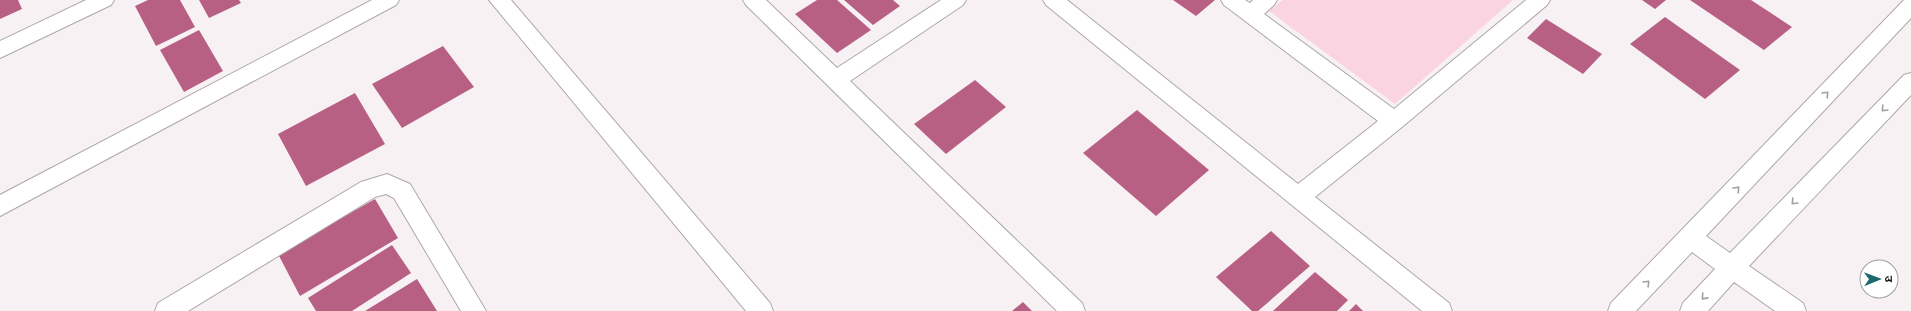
<svg xmlns="http://www.w3.org/2000/svg" width="1911" height="311" viewBox="0 0 1911 311" font-family="Roboto,'Noto Sans Devanagari',sans-serif">
<style>
.green{fill:#fbd4e1}
.building{fill:#b85f84}
.lines{fill:none;stroke-linecap:round;stroke-linejoin:round}
.minor-casing{stroke:#ada7a9;stroke-width:2}
.minor{fill:#fff;fill-rule:evenodd}
.oneway{stroke:#a1a0a0}
</style>
<rect width="100%" height="100%" fill="#f7f1f3"/>
<!-- green -->
<path class="green" d="M1283 0H1513L1395 104 1269 11Z"/>
<!-- building -->
<path class="building" d="M0 0H18L22 9 0 19Z
M148 0H180L195 27 156 46 135 6Z
M199 0H239L241 3 209 18Z
M817 0H837L871 30 837 53 795 14Z
M844 0H893L900 6 873 25Z
M1173 0H1215L1196 16Z
M1642 0H1666L1655 9Z
M1690 0H1751L1792 27 1764 50Z
M1665 17 1740 70 1705 99 1630 44Z
M1546 19 1602 54 1583 74 1527 38Z
M199 30 223 71 184 92 160 50Z
M443 46 474 87 402 128 372 84Z
M975 80 1006 107 946 154 914 124Z
M355 93 385 144 306 186 278 134Z
M1137 110 1209 170 1156 216 1083 153Z
M375 199 398 238 300 296 278 254Z
M1271 231 1310 266 1258 311H1252L1216 277Z
M392 245 411 273 352 311H316L308 298Z
M1315 272 1348 300 1337 311H1273Z
M417 279 437 311H365Z
M1023 302 1032 311H1012Z
M1356 304 1363 311H1349Z"/>
<g class="lines">
<defs>
<path id="minor" d="M86 0H114L111 5 0 58V41Z
M372 0H399L396 5 0 216V195Z
M489 0H511L770 303 773 311H746Z
M743 0H766L837 68 941 0H966L963 5 850 81 1082 303 1085 311H1057L746 5Z
M1043 0H1067L1298 184 1378 121 1224 5 1221 0H1245L1250 3 1253 0H1277L1274 5 1264 14 1394 109 1526 0H1550L1547 5 1402 127 1315 197 1449 303 1452 311H1422L1046 5Z
M1904 0H1911V18L1706 236 1730 253 1904 75 1911 73V95L1749 266 1803 303 1806 311H1775L1734 282 1708 311H1680L1683 303 1715 269 1692 252 1636 311H1608L1611 303Z
M387 174 410 184 486 311H461L394 198 386 194 375 197 188 311H155L158 303 361 182Z"/>
</defs>
<!-- minor casing -->
<use href="#minor" class="minor-casing"/>
<!-- minor -->
<use href="#minor" class="minor"/>
</g>
<!-- one-way arrows -->
<defs><path id="oneway-chevron" d="M-2-3.5L2.5 0L-2 3.5" fill="none" stroke-width="1.6" stroke-linecap="round" stroke-linejoin="round"/></defs>
<g class="oneway">
<use href="#oneway-chevron" transform="translate(1826 94) rotate(-47)"/>
<use href="#oneway-chevron" transform="translate(1884 109) rotate(134)"/>
<use href="#oneway-chevron" transform="translate(1737 189) rotate(-47)"/>
<use href="#oneway-chevron" transform="translate(1794 202) rotate(134)"/>
<use href="#oneway-chevron" transform="translate(1647 283) rotate(-46)"/>
<use href="#oneway-chevron" transform="translate(1704 297) rotate(132)"/>
</g>
<!-- north arrow -->
<g transform="translate(1879 279) rotate(89)"><circle r="19" fill="#ffffff" stroke="#a1a0a0"/>
<path d="M0-3L7 15L0 10L-7 15Z" fill="#1d6970"/>
<text y="-6" font-size="11" font-weight="bold" text-anchor="middle" fill="#141212">उ</text>
</g>
</svg>
